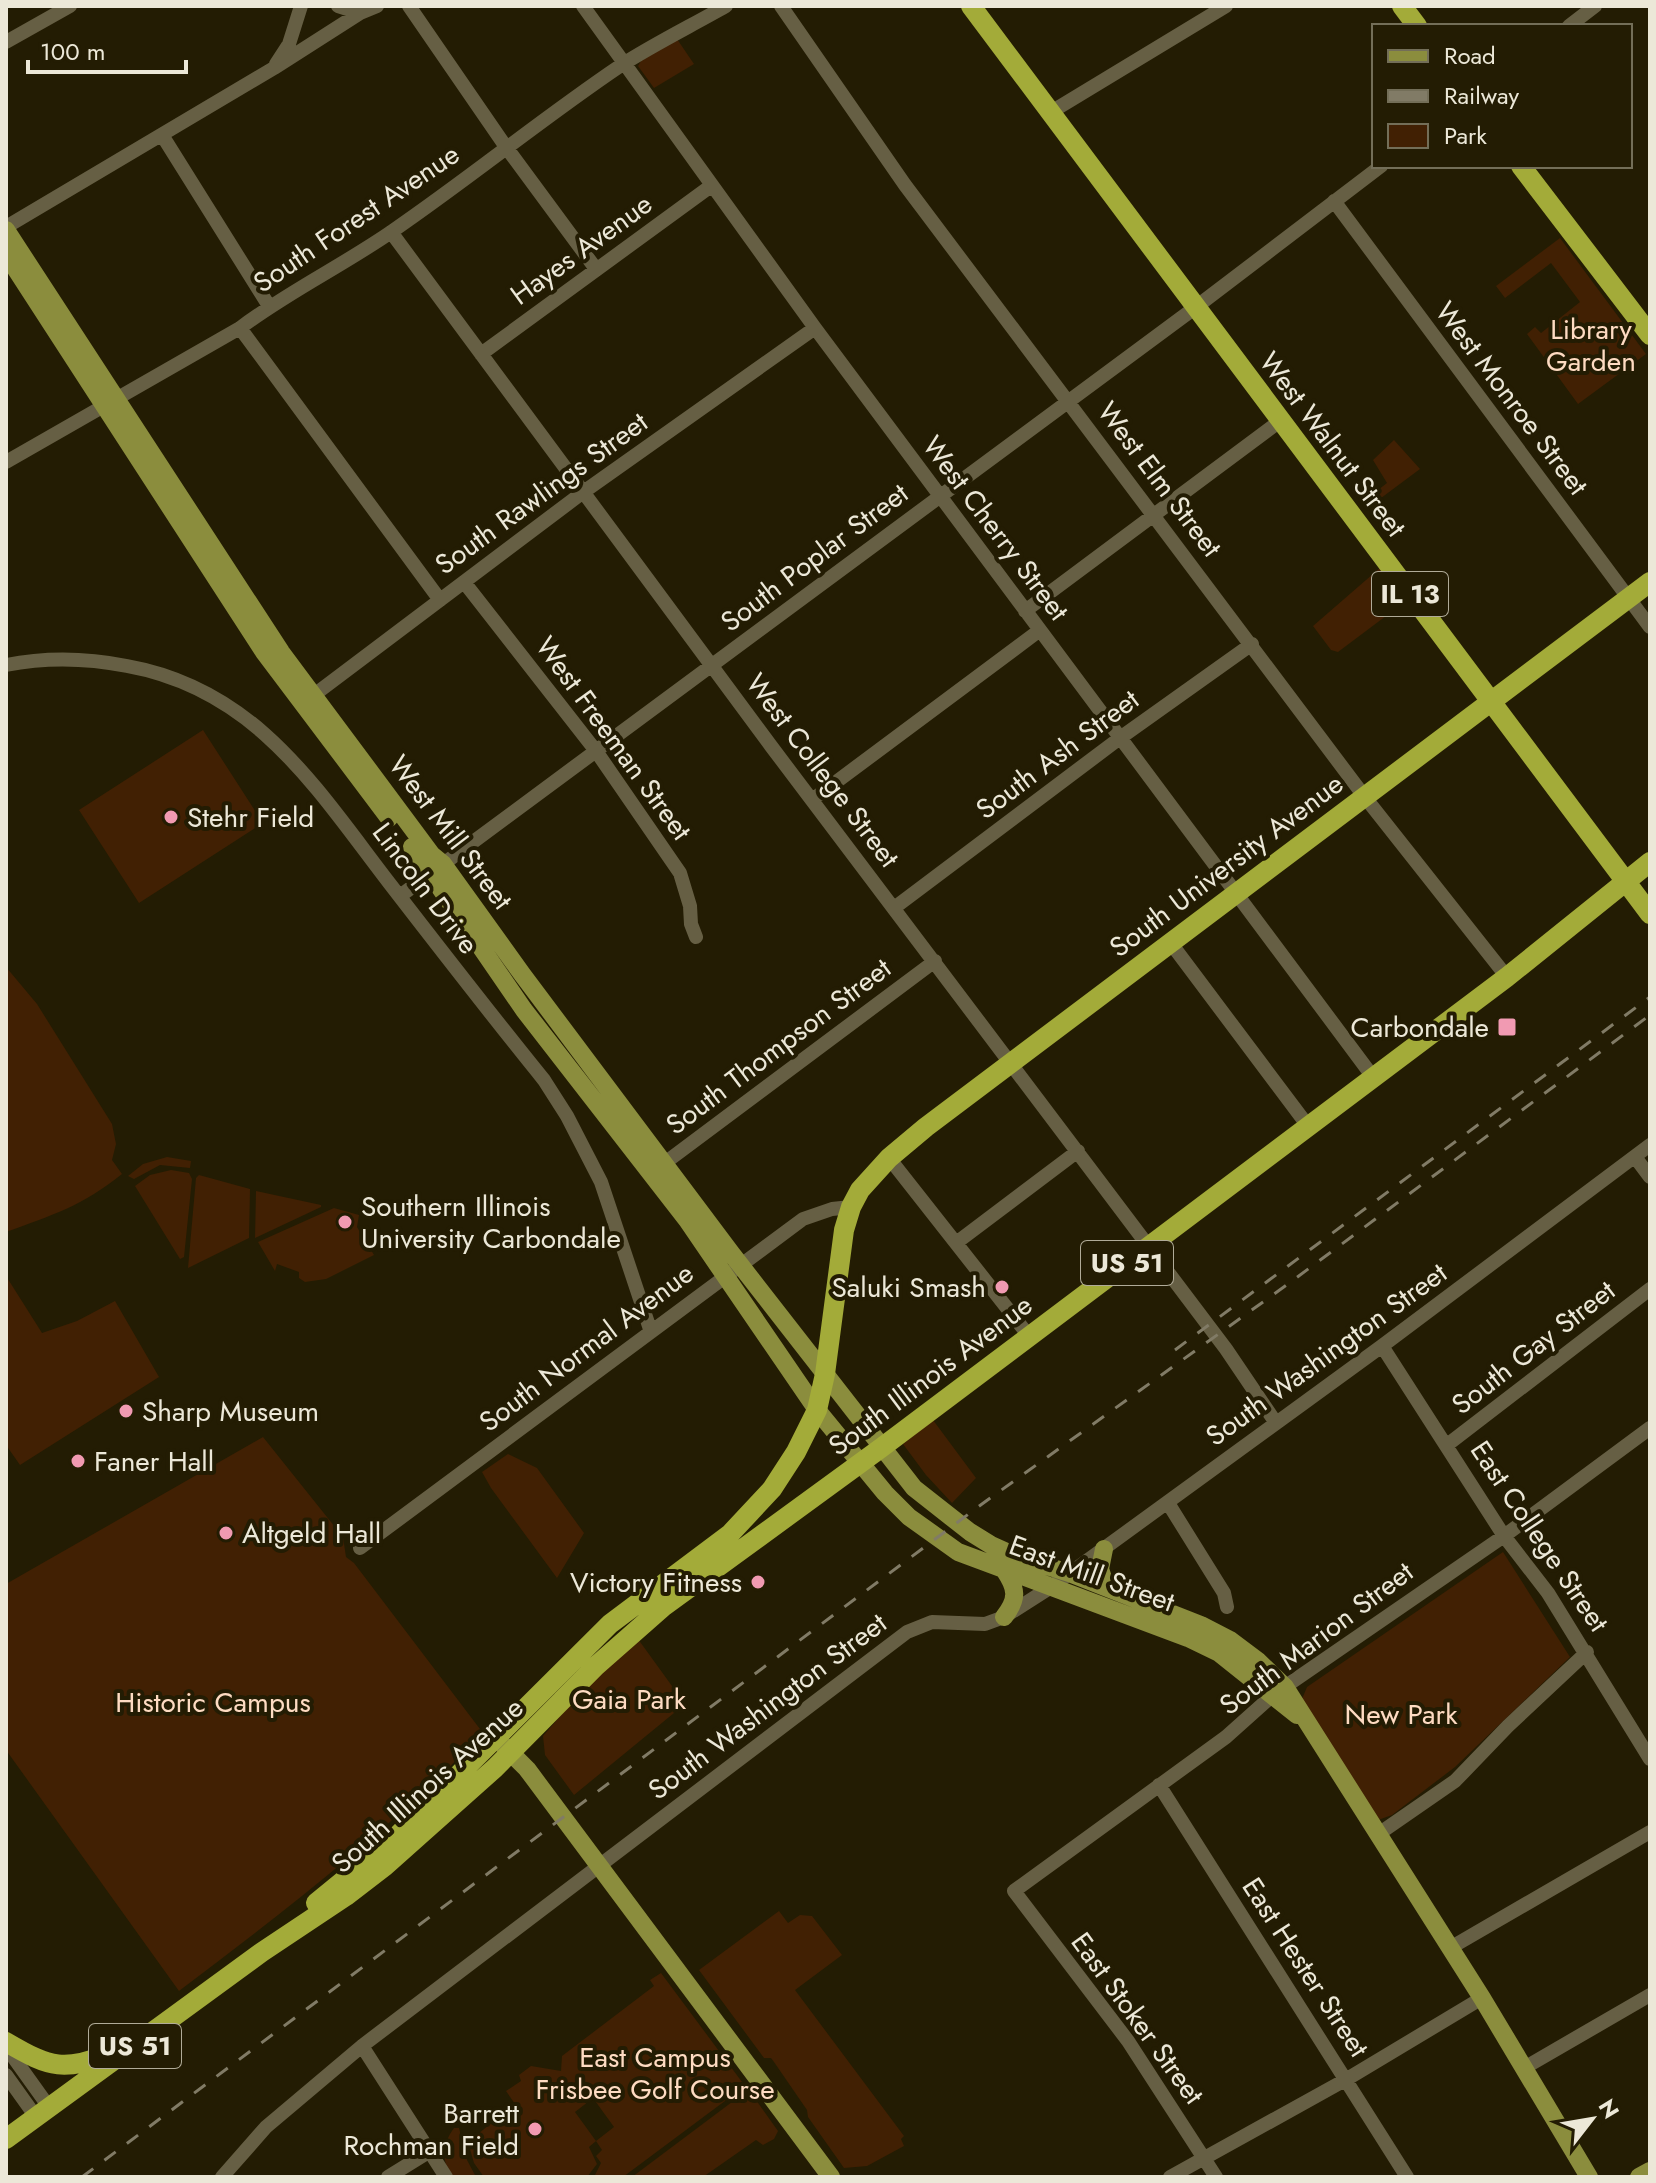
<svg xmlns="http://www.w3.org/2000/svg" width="1656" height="2183" viewBox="0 0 1656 2183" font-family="Jost,sans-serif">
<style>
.green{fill:#412003;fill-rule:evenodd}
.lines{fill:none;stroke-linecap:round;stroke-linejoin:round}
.minor{stroke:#665f44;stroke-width:14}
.major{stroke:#8b8d3d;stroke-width:18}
.highway{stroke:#a3ab39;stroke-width:20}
.rail{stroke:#817b66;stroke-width:3;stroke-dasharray:14 14;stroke-linecap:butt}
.poi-dot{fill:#f19ab2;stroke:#231c03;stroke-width:3}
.labels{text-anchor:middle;stroke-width:8;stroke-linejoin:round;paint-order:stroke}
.shield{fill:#231c03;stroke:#b0ab98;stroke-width:2}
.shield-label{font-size:26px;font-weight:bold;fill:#ece8d8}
.street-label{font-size:28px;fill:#ece8d8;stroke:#231c03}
.park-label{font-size:28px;fill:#fedbc2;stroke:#231c03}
.poi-label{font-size:28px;fill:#ece8d8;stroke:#231c03;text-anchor:start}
</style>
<rect width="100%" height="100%" fill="#231c03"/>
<!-- green -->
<path class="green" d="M677 39 694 64 654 88 638 66 641 61Z
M1560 238 1646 354 1578 404 1527 334 1535 327 1541 333 1580 302 1551 263 1505 298 1496 286Z
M1394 440 1420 469 1369 507 1355 488 1359 485 1369 497 1387 483 1373 460Z
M1381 567 1406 601 1338 652 1331 650 1313 626Z
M203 730 263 823 139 903 79 810Z
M6 967 37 1004 112 1124 116 1144 112 1160 122 1174C82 1206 53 1215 6 1232Z
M167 1157 191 1161 190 1168 160 1165 134 1179 128 1176 143 1164Z
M171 1170 189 1173 192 1179 184 1257 180 1259 135 1186 150 1175Z
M199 1175 250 1189 249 1238 188 1268 196 1178Z
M256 1191 321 1205V1207L255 1238Z
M334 1208 359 1215 357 1227 374 1255 326 1279 305 1282 299 1278V1272L277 1264 275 1271 258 1242Z
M6 1276 42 1333 77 1321 115 1301 159 1377 20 1465 6 1445Z
M933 1420 976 1478 952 1503 926 1475 903 1444Z
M263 1437 343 1537 346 1557 354 1563 483 1733C391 1829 285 1911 179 1991L6 1750V1584Z
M508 1454 537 1468 584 1533 557 1578 491 1488 482 1472Z
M1503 1552 1570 1657 1455 1767 1392 1815 1378 1820 1302 1699 1307 1687Z
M638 1639 685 1704 574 1795 545 1755 543 1736 588 1684Z
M779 1911 788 1923 800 1915 812 1916 842 1955 795 1990 904 2136 901 2139 904 2146 867 2166 844 2168 808 2117 807 2110 774 2062 771 2058H764L699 1970Z
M661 1973 745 2086 623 2177H594L601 2163 596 2156 602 2150 596 2141 589 2147 597 2164 587 2177H484L474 2163 468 2142 515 2104 506 2091 521 2081 519 2075 531 2066 561 2071 562 2056 654 1986 650 1980ZM593 2098 614 2127 596 2141 575 2112Z
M744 2093H751L778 2131 774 2139 763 2145 756 2140 703 2177H632Z
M454 2128H459L467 2160 476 2177H452C441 2161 442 2144 454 2128Z"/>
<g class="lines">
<!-- minor -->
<path class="minor" d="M338 6 360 13
M409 6 506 147 596 269
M583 6 815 328 1373 1077
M781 6 905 185 1364 796 1507 977
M1569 26 1595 6
M6 42 70 6
M276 64 289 44 301 6
M1051 112 1226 6
M162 135 269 306
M1334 201 1650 627
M6 227 274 68 360 13 377 6
M391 232 771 746 1226 1349 1276 1423
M240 328 440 600
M481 354 711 186
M6 462 240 328C289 291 344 265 394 230 471 177 543 118 620 66 654 44 691 26 726 6
M464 582 596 751 680 873 690 906 691 924 696 937
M1025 611 1280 421
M6 665C46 657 87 658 127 666 256 689 316 788 390 884 441 950 492 1016 544 1080L567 1116 601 1182 651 1332
M306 701 582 493 815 328
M812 800 1040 630
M400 896 1196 307 1381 166
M894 908 1120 738 1252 644
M1170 942 1308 1126
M1635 1157 1650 1177
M889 1158 1029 1336
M658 1168 935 961
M956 1243 1078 1151
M1382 1346 1504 1536 1548 1593 1650 1759
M1447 1445 1650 1289
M1168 1503 1224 1593 1227 1607
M360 1548 803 1219 832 1209 851 1207
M1159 1785 1407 2177
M1377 1835 1455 1781 1508 1726 1587 1652
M1450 1948 1650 1832
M362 2046 446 2177
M6 2047 49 2107
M1524 2068 1650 1995
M6 2075 36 2117
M222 2177 266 2127 362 2046 907 1632 932 1622 985 1624 1004 1617 1051 1587 1382 1346 1650 1145
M388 2177 430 2151
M1170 2177 1347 2079 1482 1998
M1216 2177 1128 2041 1014 1891 1226 1737 1273 1695 1504 1536 1650 1428"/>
<!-- major -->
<path class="major" d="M6 230 281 652 432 855 443 864 522 974 731 1253 914 1488 970 1532 991 1545 1018 1557 1069 1573 1201 1625 1230 1640 1258 1661 1285 1687 1482 1998 1589 2177
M6 254 264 652 389 818
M412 847 524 1010 687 1220 817 1410 885 1493 909 1517 958 1552 1188 1638 1219 1653 1297 1715
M1104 1549 1100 1569 1106 1587
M1004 1617C1018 1599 1017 1589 1005 1571
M501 1743 527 1769 831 2177
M1639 2177 1650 2171"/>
<!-- highway -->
<path class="highway" d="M971 6 1650 914
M1402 6 1417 26
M1521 166 1650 335
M316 1903 393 1840 610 1624 730 1534 772 1489 796 1452 817 1410 825 1374 844 1230 851 1207 860 1190 889 1158 926 1127 1650 582
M6 2042C52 2069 63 2071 113 2053
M6 2139 262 1952 346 1896 385 1866 495 1768 596 1666 663 1607 881 1448 1507 977 1650 862"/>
<!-- rail -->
<path class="rail" d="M1175 1350 1650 997
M82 2177 982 1504 1288 1284 1650 1015"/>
</g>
<!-- markers -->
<g class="poi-dot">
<circle cx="171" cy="817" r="8"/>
<rect x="1497" y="1017" width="20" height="20" rx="4"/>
<circle cx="345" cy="1222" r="8"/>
<circle cx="1002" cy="1287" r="8"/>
<circle cx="126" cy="1411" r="8"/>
<circle cx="78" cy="1461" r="8"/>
<circle cx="226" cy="1533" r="8"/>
<circle cx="758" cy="1582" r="8"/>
<circle cx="535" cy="2129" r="8"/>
</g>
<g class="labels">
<!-- shield labels -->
<g class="shield">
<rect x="1372" y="572" width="76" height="44" rx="6"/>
<rect x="1081" y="1241" width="92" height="44" rx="6"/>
<rect x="89" y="2024" width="92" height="44" rx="6"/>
</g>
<g class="shield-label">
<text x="1410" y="603">IL 13</text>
<text x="1127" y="1272">US 51</text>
<text x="135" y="2055">US 51</text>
</g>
<!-- street labels -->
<g class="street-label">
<text transform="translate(356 218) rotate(-34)" y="10">South Forest Avenue</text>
<text transform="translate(581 249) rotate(-36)" y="10">Hayes Avenue</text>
<text transform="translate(1512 398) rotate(53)" y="10">West Monroe Street</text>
<text transform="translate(1333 444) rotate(53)" y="10">West Walnut Street</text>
<text transform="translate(1160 479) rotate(53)" y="10">West Elm Street</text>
<text transform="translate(541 493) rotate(-36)" y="10">South Rawlings Street</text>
<text transform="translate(996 528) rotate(53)" y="10">West Cherry Street</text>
<text transform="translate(814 557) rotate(-37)" y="10">South Poplar Street</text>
<text transform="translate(614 738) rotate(54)" y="10">West Freeman Street</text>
<text transform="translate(1057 754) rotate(-37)" y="10">South Ash Street</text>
<text transform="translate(823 770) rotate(53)" y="10">West College Street</text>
<text transform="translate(451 832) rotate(53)" y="10">West Mill Street</text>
<text transform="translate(1226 865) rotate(-37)" y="10">South University Avenue</text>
<text transform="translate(426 888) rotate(53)" y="10">Lincoln Drive</text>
<text transform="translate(778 1046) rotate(-37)" y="10">South Thompson Street</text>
<text transform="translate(586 1347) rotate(-37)" y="10">South Normal Avenue</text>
<text transform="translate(1533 1347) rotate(-38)" y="10">South Gay Street</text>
<text transform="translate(1326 1354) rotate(-36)" y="10">South Washington Street</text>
<text transform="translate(930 1375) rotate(-37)" y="10">South Illinois Avenue</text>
<text transform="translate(1540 1536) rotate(56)" y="10">East College Street</text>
<text transform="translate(1092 1573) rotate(20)" y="10">East Mill Street</text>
<text transform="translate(1316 1638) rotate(-37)" y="10">South Marion Street</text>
<text transform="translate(767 1706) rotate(-37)" y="10">South Washington Street</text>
<text transform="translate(427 1785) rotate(-42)" y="10">South Illinois Avenue</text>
<text transform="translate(1306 1967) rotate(57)" y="10">East Hester Street</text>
<text transform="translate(1138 2018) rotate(54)" y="10">East Stoker Street</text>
</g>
<!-- park labels -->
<g class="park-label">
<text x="1591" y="339">Library<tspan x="1591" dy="32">Garden</tspan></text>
<text x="629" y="1709">Gaia Park</text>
<text x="213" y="1712">Historic Campus</text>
<text x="1401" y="1724">New Park</text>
<text x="655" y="2067">East Campus<tspan x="655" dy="32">Frisbee Golf Course</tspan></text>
</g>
<!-- poi labels -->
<g class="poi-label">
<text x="187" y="827">Stehr Field</text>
<text x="1489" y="1037" text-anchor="end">Carbondale</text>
<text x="361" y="1216">Southern Illinois<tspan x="361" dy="32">University Carbondale</tspan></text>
<text x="986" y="1297" text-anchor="end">Saluki Smash</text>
<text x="142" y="1421">Sharp Museum</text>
<text x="94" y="1471">Faner Hall</text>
<text x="242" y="1543">Altgeld Hall</text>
<text x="742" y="1592" text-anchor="end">Victory Fitness</text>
<text x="519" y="2123" text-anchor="end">Barrett<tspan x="519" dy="32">Rochman Field</tspan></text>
</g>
</g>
<!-- border -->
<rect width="1656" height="2183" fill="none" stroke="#ece8d8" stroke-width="16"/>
<!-- legend -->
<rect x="1372" y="24" width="260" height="144" fill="#231c03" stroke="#736e58" stroke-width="2"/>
<rect x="1388" y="50" width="40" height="12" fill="#8b8d3d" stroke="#736e58" stroke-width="2"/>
<text x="1444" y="64" font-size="24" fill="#ece8d8">Road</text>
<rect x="1388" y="90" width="40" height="12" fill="#817b66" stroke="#736e58" stroke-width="2"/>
<text x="1444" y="104" font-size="24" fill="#ece8d8">Railway</text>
<rect x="1388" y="124" width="40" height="24" fill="#412003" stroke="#736e58" stroke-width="2"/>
<text x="1444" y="144" font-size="24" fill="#ece8d8">Park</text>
<!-- north arrow -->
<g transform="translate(1592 2119) rotate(59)" stroke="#231c03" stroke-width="6" paint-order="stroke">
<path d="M0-6L14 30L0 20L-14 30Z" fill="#ece8d8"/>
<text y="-12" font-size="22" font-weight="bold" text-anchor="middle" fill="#ece8d8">N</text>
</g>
<!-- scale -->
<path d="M28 60v12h158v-12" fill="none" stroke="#ece8d8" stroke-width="4"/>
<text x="40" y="60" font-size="24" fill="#ece8d8" stroke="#231c03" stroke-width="6" paint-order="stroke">100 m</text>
</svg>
